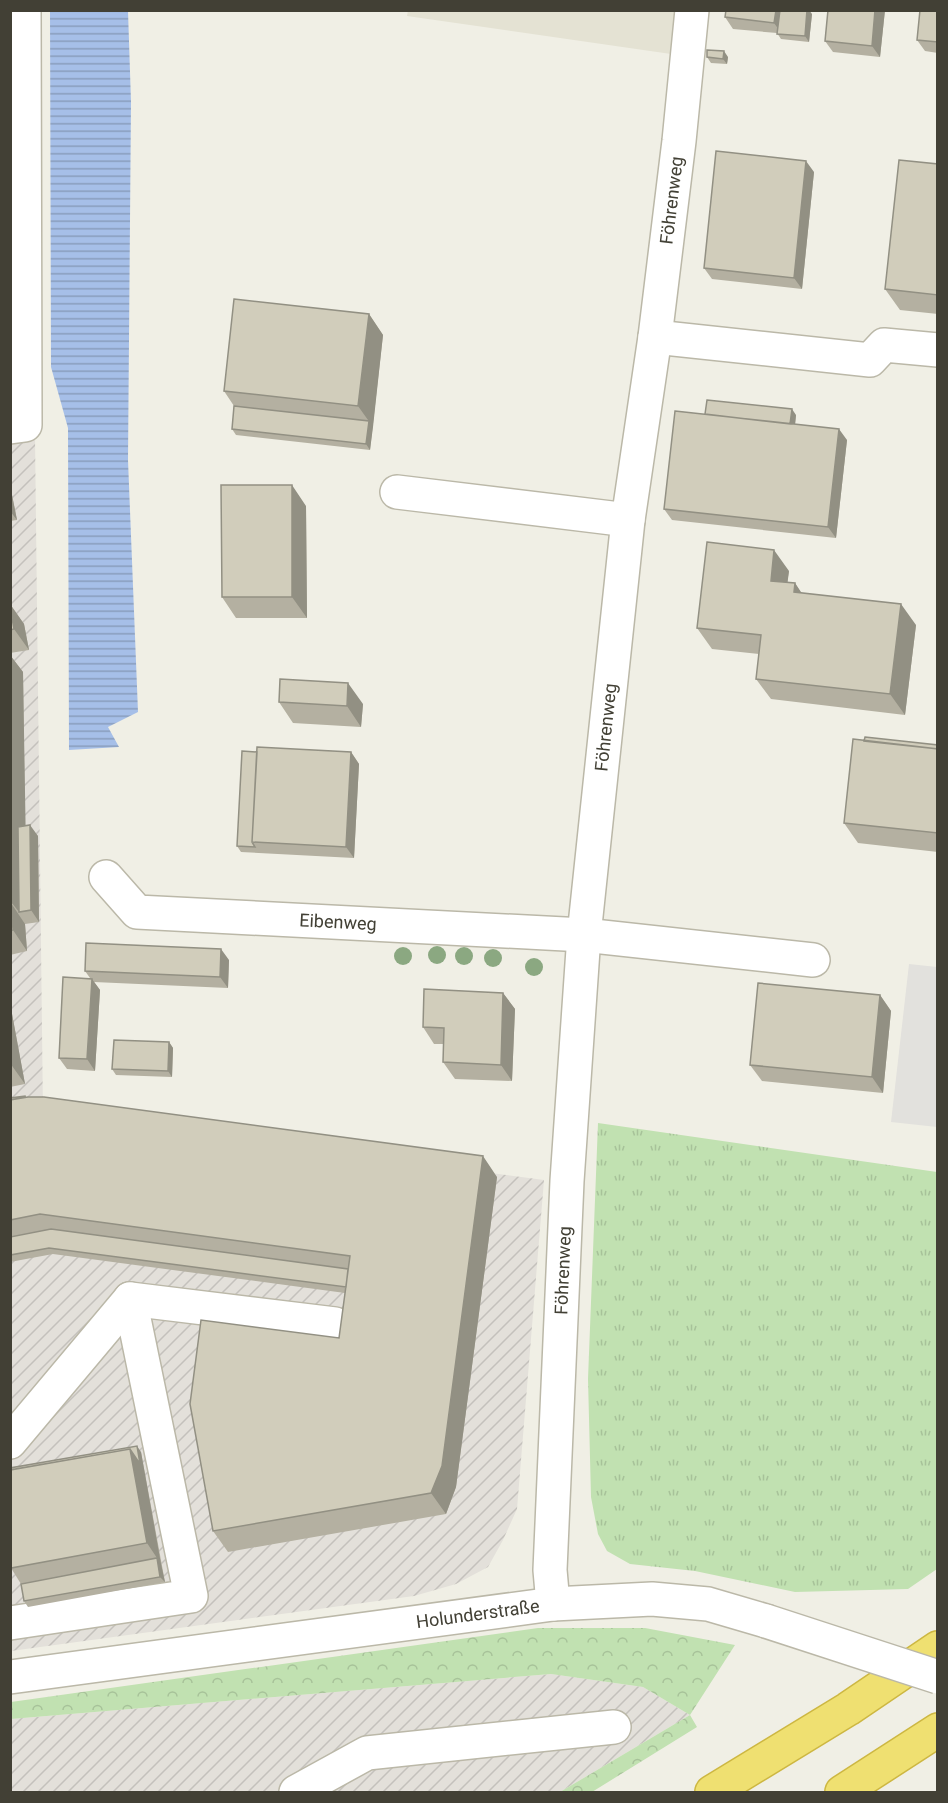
<svg xmlns="http://www.w3.org/2000/svg" width="948" height="1803" viewBox="0 0 948 1803" font-family="Roboto,sans-serif">
<style>
.residential{fill:#e4e2d3}
.industrial{fill:url(#industrial-furrows)}
.grass{fill:url(#grass-tufts)}
.forest{fill:url(#forest-crowns)}
.parking{fill:#e2e1dd}
.water{fill:url(#water-rules)}
.lines{fill:none;stroke-linecap:round;stroke-linejoin:round}
.minor-casing{stroke:#bbb8a8;stroke-width:36}
.highway-casing{stroke:#cdb742;stroke-width:36}
.minor{stroke:#fff;stroke-width:33}
.highway{stroke:#efe071;stroke-width:33}
.minor-bridge-casing{stroke:#bbb8a8;stroke-width:36;stroke-linecap:butt}
.minor-bridge{stroke:#fff;stroke-width:33}
.tree{fill:#8ba881}
.wall{fill:#b4b0a1}
.shaded-wall{fill:#929083}
.building{fill:#d1cdbb;stroke:#929083;stroke-width:1.5}
.labels{text-anchor:middle;stroke-width:4.5;stroke-linejoin:round;paint-order:stroke}
.street-label{font-size:18px;fill:#424035;stroke:#fff}
</style>
<defs>
<pattern id="industrial-furrows" width="10" height="10" patternUnits="userSpaceOnUse" patternTransform="scale(1.5)"><rect width="10" height="10" fill="#e3e0da"/><path d="M-1 1l2-2M0 10L10 0M9 11l2-2" fill="none" stroke="#c4c1bc"/></pattern>
<pattern id="grass-tufts" width="24" height="20" patternUnits="userSpaceOnUse" patternTransform="scale(1.5)"><rect width="24" height="20" fill="#c1e1b1"/><path d="M3 7l-1-3M5 7V3M7 7l1-3M15 17l-1-3M17 17v-4M19 17l1-3" fill="none" stroke="#a7c299"/></pattern>
<pattern id="forest-crowns" width="20" height="18" patternUnits="userSpaceOnUse" patternTransform="scale(1.5)"><rect width="20" height="18" fill="#c1e1b1"/><path d="M2 6a3 3 0 1 1 6 0M12 15a3 3 0 1 1 6 0" fill="none" stroke="#a7c299"/></pattern>
<pattern id="water-rules" width="6" height="5" patternUnits="userSpaceOnUse" patternTransform="scale(1.5)"><rect width="6" height="5" fill="#a6bfe8"/><path d="M0 2.5h6" fill="none" stroke="#899dbd"/></pattern>
</defs>
<rect width="100%" height="100%" fill="#f0efe5"/>
<!-- residential -->
<path class="residential" d="M408 10 676 11 671 54 407 16Z"/>
<!-- industrial -->
<path class="industrial" d="M35 437 43 1114 544 1180 517 1509 503 1540 488 1567 456 1584 414 1596 11 1651 10 441Z
M551 1674 643 1687 690 1715 560 1792H11V1719Z"/>
<!-- grass -->
<path class="grass" d="M598 1123 937 1172V1569L908 1589 795 1592 695 1571 630 1564 607 1551 598 1534 591 1497 588 1379Z"/>
<!-- forest -->
<path class="forest" d="M538 1628H645L735 1645 690 1715 697 1727 592 1792H560L690 1715 643 1687 551 1674 11 1719V1702Z"/>
<!-- parking -->
<path class="parking" d="M909 964 937 967V1127L891 1122Z"/>
<!-- water -->
<path class="water" d="M50 11H128L131 102 128 460 138 712 108 727 119 747 69 750 68 428 51 367Z"/>
<g class="lines">
<defs>
<g id="minor">
<path d="M655 337 870 360 884 345 938 350"/>
<path d="M10 427 25 425 24 10"/>
<path d="M397 492 628 520"/>
<path id="s1" d="M106 877 137 912 584 935 813 960"/>
<path d="M10 1442 130 1299 335 1324"/>
<path id="s2" d="M553 1604 550 1570 567 1181 584 935 628 520 655 337 679 141 692 10"/>
<path d="M10 1623 191 1596 130 1299"/>
<path id="s3" d="M10 1677 553 1604 652 1599 708 1604 766 1621"/>
<path d="M296 1792 367 1753 614 1727"/>
</g>
<path id="highway" d="M712 1792 848 1709 938 1648
M842 1792 938 1730"/>
</defs>
<!-- minor casing -->
<use href="#minor" class="minor-casing"/>
<!-- highway casing -->
<use href="#highway" class="highway-casing"/>
<!-- minor -->
<use href="#minor" class="minor"/>
<!-- highway -->
<use href="#highway" class="highway"/>
<defs>
<path id="minor-bridge" d="M766 1621 938 1677"/>
</defs>
<!-- minor-bridge casing -->
<use href="#minor-bridge" class="minor-bridge-casing"/>
<!-- minor-bridge -->
<use href="#minor-bridge" class="minor-bridge"/>
</g>
<!-- trees -->
<g class="tree">
<circle cx="437" cy="955" r="9"/>
<circle cx="403" cy="956" r="9"/>
<circle cx="464" cy="956" r="9"/>
<circle cx="493" cy="958" r="9"/>
<circle cx="534" cy="967" r="9"/>
</g>
<!-- wall -->
<path class="wall" d="M828 10H885L880 57 833 52 825 41Z
M938 10V53L925 51 917 40Z
M812 14 809 42 781 39 777 33 733 29 725 17Z
M707 57H728L727 64 711 63Z
M938 164V314L900 310 885 289Z
M814 172 802 289 712 279 704 268Z
M369 314 383 335 370 450 236 435 232 429 234 406 224 391Z
M705 414 796 415 795 424 847 440 836 538 672 520 664 509Z
M10 485 17 520 10 521Z
M306 506 307 618H236L222 597Z
M789 571 787 583H795L801 593 916 625 905 715 771 699 756 679 759 654 712 649 697 628Z
M10 604 24 624 29 650 10 653Z
M10 655 23 672 25 826 38 836 39 922 25 924 27 951 10 955Z
M279 702 363 704 361 727 293 723Z
M864 741 938 745V852L858 843 844 823Z
M257 752H351L359 764 354 858 241 852 237 846Z
M229 960 228 988 94 982 100 990 95 1071 67 1069 59 1058 90 978 85 971Z
M503 993 515 1009 512 1081 455 1079 443 1062 444 1044H434L423 1027Z
M880 995 891 1011 883 1093 762 1081 750 1065Z
M10 1003 25 1084 10 1087Z
M169 1042 173 1048 172 1077 116 1075 112 1069Z
M25 1096 26 1097 497 1177 456 1487 446 1514 228 1552 213 1531 339 1338 345 1293 53 1254 10 1262V1098Z
M141 1452 165 1582 28 1607 24 1601 21 1584 11 1568Z"/>
<!-- shaded-wall -->
<path class="shaded-wall" d="M776 10H785L782 34 774 23Z
M807 10H809L812 14 809 42 805 36Z
M875 10H885L880 57 872 46Z
M724 51 728 57 727 64 723 59Z
M806 161 814 172 802 289 794 278Z
M369 314 383 335 373 427 358 406Z
M792 409 796 415 794 435 789 429Z
M369 421 373 427 370 450 366 444Z
M839 429 847 440 836 538 828 527Z
M10 485 17 520 10 511Z
M292 485 306 506 307 618 292 597Z
M774 550 789 571 785 602 771 581Z
M795 583 809 604 794 592Z
M10 604 24 624 29 650 14 629Z
M901 604 916 625 905 715 890 694Z
M10 655 23 672 27 911 19 912 12 903 10 794Z
M348 683 363 704 361 727 347 706Z
M351 752 359 764 354 858 346 847Z
M30 825 38 836 39 922 31 910Z
M11 903 25 924 27 951 13 930Z
M221 949 229 960 228 988 220 977Z
M92 979 100 990 95 1071 87 1059Z
M503 993 515 1009 512 1081 501 1065Z
M880 995 891 1011 883 1093 872 1077Z
M10 1003 25 1084 10 1063Z
M169 1042 173 1048 172 1077 168 1071Z
M483 1156 497 1177 456 1487 446 1514 431 1493Z
M137 1446 141 1452 161 1564 147 1543 130 1449Z
M157 1558 161 1564 165 1582 160 1577Z"/>
<!-- building -->
<path class="building" d="M726 10H776L774 23 725 17Z
M780 10H807L805 36 777 34Z
M828 10H875L872 46 825 41Z
M920 10H938V42L917 40Z
M707 50 724 51 723 59 707 57Z
M716 151 806 161 794 278 704 268Z
M899 160 938 164V295L885 289Z
M234 299 369 314 358 406 224 391Z
M707 400 792 409 790 424 705 414Z
M234 406 369 421 366 444 232 429Z
M675 411 839 429 828 527 664 509Z
M221 485H292V597H222Z
M707 542 774 550 771 581 795 583 794 592 901 604 890 694 756 679 761 635 697 628Z
M10 607 14 629 10 630Z
M280 679 348 683 347 706 279 702Z
M865 737 938 745V749L864 741Z
M853 739 938 749V833L844 823Z
M257 747 351 752 346 847 252 842Z
M242 751 257 752 252 842 255 847 237 846Z
M10 794 12 903H11L13 930 10 931Z
M30 825 31 910 19 912 18 827Z
M86 943 221 949 220 977 85 971Z
M63 977 92 979 87 1059 59 1058Z
M758 983 880 995 872 1077 750 1065Z
M424 989 503 993 501 1065 443 1062 444 1028 423 1027Z
M114 1040 169 1042 168 1071 112 1069Z
M25 1096V1097L10 1100V1098Z
M28 1097H44L483 1156 442 1466 431 1493 213 1531 190 1404 201 1320 339 1338 350 1256 40 1214 10 1220V1100Z
M51 1229 348 1269 346 1287 49 1248 10 1255V1237Z
M137 1446 140 1464 130 1449 10 1470V1468Z
M130 1449 147 1543 11 1568 10 1470Z
M157 1558 160 1577 24 1601 21 1584Z"/>
<g class="labels">
<!-- street labels -->
<g class="street-label">
<text dy="6" stroke="none"><textPath href="#s2" startOffset="1410">Föhrenweg</textPath></text>
<text dy="6" stroke="none"><textPath href="#s2" startOffset="879">Föhrenweg</textPath></text>
<text dy="6" stroke="none"><textPath href="#s1" startOffset="248">Eibenweg</textPath></text>
<text dy="6" stroke="none"><textPath href="#s2" startOffset="334">Föhrenweg</textPath></text>
<text dy="6" stroke="none"><textPath href="#s3" startOffset="472">Holunderstraße</textPath></text>
</g>
</g>
<!-- border -->
<rect width="948" height="1803" fill="none" stroke="#424035" stroke-width="24"/>
</svg>
